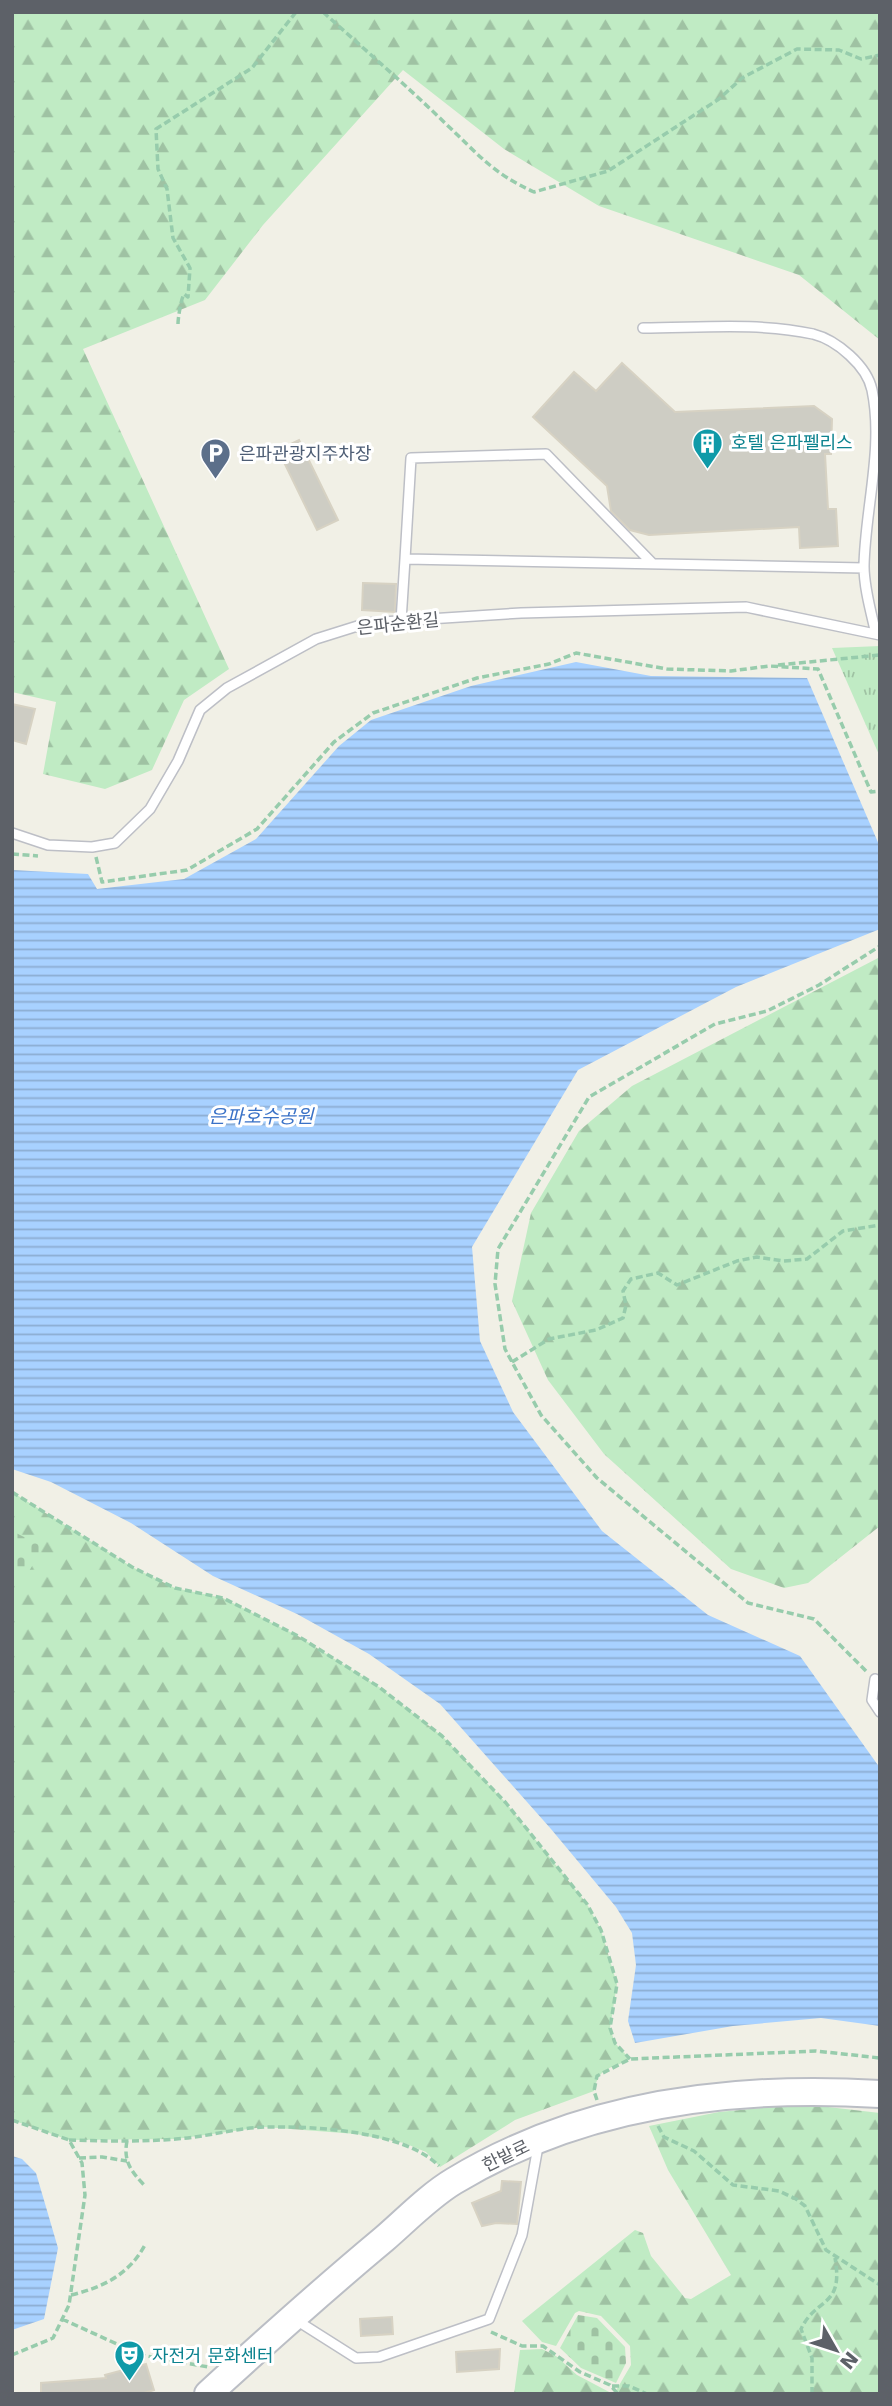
<svg xmlns="http://www.w3.org/2000/svg" width="892" height="2406" viewBox="0 0 892 2406" font-family="'DejaVu Sans','Noto Sans KR',sans-serif">
<style>
.forest{fill:url(#forest-firs)}
.cemetery{fill:url(#cemetery-stones)}
.park{fill:url(#park-tufts)}
.water{fill:url(#water-rules)}
.building{fill:#cecdc4;stroke:#d7d2c3;stroke-width:2}
.lines{fill:none;stroke-linecap:round;stroke-linejoin:round}
.lane-casing{stroke:#bdbfc6;stroke-width:12}
.secondary-casing{stroke:#bbbec5;stroke-width:30}
.path{stroke:#97ccac;stroke-width:3.5;stroke-dasharray:7 3.5;stroke-linecap:butt}
.lane{stroke:#fff;stroke-width:9}
.secondary{stroke:#fff;stroke-width:26}
.labels{text-anchor:middle;stroke-width:6;stroke-linejoin:round;paint-order:stroke}
.culture-label{font-size:18px;fill:#0d838f;stroke:#fff;text-anchor:start}
.service-label{font-size:18px;fill:#4e5e75;stroke:#fff;text-anchor:start}
.street-label{font-size:18px;fill:#5d6168;stroke:#fff}
.water-label{font-size:19px;font-style:italic;fill:#3a72c7;stroke:#fff}
</style>
<defs>
<pattern id="forest-firs" width="22" height="20" patternUnits="userSpaceOnUse" patternTransform="scale(1.75)"><rect width="22" height="20" fill="#c0ebc4"/><path d="M5 1l3.5 6h-7zM16 11l3.5 6h-7z" fill="#9fc2a3"/></pattern>
<pattern id="cemetery-stones" width="16" height="16" patternUnits="userSpaceOnUse" patternTransform="scale(1.75)"><rect width="16" height="16" fill="#c0ebc4"/><path d="M2 7V4a2 2 0 0 1 4 0v3zM10 15v-3a2 2 0 0 1 4 0v3z" fill="#9fc2a3"/></pattern>
<pattern id="park-tufts" width="24" height="20" patternUnits="userSpaceOnUse" patternTransform="scale(1.75)"><rect width="24" height="20" fill="#c0ebc4"/><path d="M3 7l-1-3M5 7V3M7 7l1-3M15 17l-1-3M17 17v-4M19 17l1-3" fill="none" stroke="#9fc2a3"/></pattern>
<pattern id="water-rules" width="6" height="5" patternUnits="userSpaceOnUse" patternTransform="scale(1.75)"><rect width="6" height="5" fill="#a8d1ff"/><path d="M0 2.5h6" fill="none" stroke="#8cadd2"/></pattern>
</defs>
<rect width="100%" height="100%" fill="#f1f0e6"/>
<!-- forest -->
<path class="forest" d="M12 12H880V340L799 275 599 206 504 149 403 70 263 225 205 300 83 349 229 669 184 700 152 770 105 789 43 774 56 702 12 692Z
M880 957V1526L808 1583 784 1588 731 1569 604 1454 548 1380 512 1301 531 1213 579 1131 632 1086Z
M12 1492 132 1567 175 1588 223 1598 298 1636 379 1687 442 1736 506 1803 587 1904 601 1930 617 1984 610 2028 615 2043 630 2059C610 2070 599 2066 594 2091L515 2120 440 2167 426 2152 404 2143 356 2134 264 2127 176 2139 69 2140 12 2120Z
M802 2104 880 2113V2394H614L631 2365 630 2346 601 2316 579 2311 575 2313 556 2346 542 2342 522 2321 635 2230 643 2233 651 2256 685 2298 691 2299 731 2275 668 2170 649 2126 719 2112Z
M542 2349 556 2356 577 2375 613 2394H514L520 2350Z"/>
<!-- cemetery -->
<path class="cemetery" d="M12 1531 38 1544 41 1551 22 1583H12Z
M578 2315 597 2318 625 2347 626 2363 616 2383 581 2368 560 2348Z"/>
<!-- park -->
<path class="park" d="M880 646V757L832 648Z"/>
<!-- water -->
<path class="water" d="M576 662 651 676 807 678 880 847V929L736 987 578 1070 472 1247 480 1341 513 1412 602 1531 708 1615 800 1656 880 1768V2026L821 2018 733 2026 635 2043 628 2021 636 1965 632 1933 616 1907 551 1829 440 1704 369 1654 297 1614 213 1576 131 1523 51 1482 12 1469V870L88 874 97 889 184 879 256 839 339 746 371 720 471 686Z
M12 2156 22 2159 36 2173 58 2248 44 2319 12 2330Z"/>
<!-- building -->
<path class="building" d="M622 363 675 412 814 406 832 419 831 454H825L828 509H836L838 546 800 548 799 527 649 535 630 530 611 511 607 486 533 417 574 372 596 391Z
M299 440 338 520 317 530 278 450Z
M363 583 396 584 395 612 362 610Z
M12 704 35 709 26 744 12 740Z
M502 2181 521 2182 517 2224 496 2223 482 2226 472 2203 501 2191Z
M392 2317 393 2334 361 2336 360 2319Z
M500 2349 499 2369 457 2372 456 2352Z
M146 2364 154 2390 141 2394H41V2383L106 2378 105 2375Z"/>
<g class="lines">
<defs>
<path id="lane" d="M643 328C698 328 758 322 813 334 837 340 867 366 872 390 884 447 865 509 864 566 864 588 871 612 876 634
M405 559 411 458 546 454 653 564
M401 621 405 559 864 568
M12 833 48 845 92 847 115 843 150 809 178 761 200 710 227 688 316 639 367 623 521 613 746 607 880 635
M875 1679 872 1700 880 1712
M296 2320 356 2358 379 2357 489 2319 522 2235 537 2152 534 2146"/>
<path id="secondary" d="M208 2394C266 2341 324 2289 384 2239 406 2220 429 2196 454 2181 581 2104 734 2085 880 2094"/>
</defs>
<!-- lane casing -->
<use href="#lane" class="lane-casing"/>
<!-- secondary casing -->
<use href="#secondary" class="secondary-casing"/>
<!-- path -->
<path class="path" d="M323 12C364 49 406 85 446 124 478 154 492 173 534 192L608 171 719 99 742 78 797 49 839 50 861 59 880 55
M178 324C178 318 181 299 184 294L188 297 190 268 173 238 167 189 158 169 156 129 252 68 296 12
M778 665 880 655
M12 854 38 856
M96 857 102 882 187 870 257 829 334 742 373 713 477 678 549 664 576 653 667 669 731 671 769 666 818 669 871 792 880 791
M512 1362 549 1339 596 1330 623 1318 626 1305 623 1291 631 1279 658 1273 677 1285 737 1261 757 1257 784 1261 807 1259 843 1231 880 1225
M12 1492 132 1567 175 1588 223 1598 298 1636 379 1687 442 1736 506 1803 587 1904 601 1930 617 1984 610 2028 615 2043 630 2059
M866 1671 814 1619 748 1603 597 1478 541 1415 512 1362 505 1349 495 1284 498 1249 589 1097 715 1024 767 1011 819 985 880 946
M597 2100 594 2091 597 2076 630 2059 816 2051 880 2058
M12 2120 69 2140 82 2163 85 2195 69 2305 53 2338 12 2355
M658 2126 664 2137 694 2151 733 2185 779 2191 796 2199 805 2206 826 2250 880 2285
M69 2140C105 2141 140 2142 176 2139 206 2137 236 2128 266 2127 314 2126 405 2131 439 2166
M127 2141C123 2161 131 2171 144 2185
M79 2158 102 2157 127 2161
M71 2295C104 2287 130 2274 146 2243
M62 2319 141 2355 208 2367
M491 2332 522 2346H543L580 2372 610 2385 618 2394
M612 2386H629L647 2394
M812 2394V2358L801 2329C816 2297 844 2308 835 2258"/>
<!-- lane -->
<use href="#lane" class="lane"/>
<!-- secondary -->
<use href="#secondary" class="secondary"/>
</g>
<!-- icons -->
<defs>
<symbol id="building-pin" viewBox="-11 -11 22 30"><path d="M0 17L-7.5 6A9.5 9.5 0 1 1 7.5 6Z" fill="#0f9aa8" stroke="#fff"/><path d="M-4-6H4V6H1V3H-1V6H-4ZM-2.5-4.3h1.7v1.8h-1.7ZM.8-4.3h1.7v1.8H.8ZM-2.5-1h1.7V.8h-1.7ZM.8-1h1.7V.8H.8Z" fill="#fff"/></symbol>
<symbol id="parking-pin" viewBox="-11 -11 22 30"><path d="M0 17L-7.5 6A9.5 9.5 0 1 1 7.5 6Z" fill="#5c6f8a" stroke="#fff"/><path d="M-3.5-5.5H1a3.5 3.5 0 0 1 0 7H-1V5.5H-3.5ZM-1-3.4V-.6H.8a1.4 1.4 0 0 0 0-2.8Z" fill="#fff"/></symbol>
<symbol id="theatre-pin" viewBox="-11 -11 22 30"><path d="M0 17L-7.5 6A9.5 9.5 0 1 1 7.5 6Z" fill="#0f9aa8" stroke="#fff"/><path d="M-5-5.5Q0-4 5-5.5V0Q5 5 0 6Q-5 5-5 0ZM-3.3-2.5H-1v1.5H-3.3ZM1-2.5H3.3v1.5H1ZM-2.8 1Q0 5.5 2.8 1Z" fill="#fff"/></symbol>
</defs>
<g fill-rule="evenodd">
<use href="#building-pin" x="690" y="426" width="35" height="47"/>
<use href="#parking-pin" x="198" y="436" width="35" height="47"/>
<use href="#theatre-pin" x="112" y="2338" width="35" height="47"/>
</g>
<g class="labels">
<!-- culture labels -->
<g class="culture-label">
<text x="731" y="449">호텔 은파펠리스</text>
<text x="152" y="2362">자전거 문화센터</text>
</g>
<!-- service labels -->
<g class="service-label">
<text x="239" y="460">은파관광지주차장</text>
</g>
<!-- street labels -->
<g class="street-label">
<text transform="translate(398 624) rotate(-6)" y="6">은파순환길</text>
<text transform="translate(506 2156) rotate(-26)" y="6">한밭로</text>
</g>
<!-- water labels -->
<g class="water-label">
<text x="261" y="1123">은파호수공원</text>
</g>
</g>
<!-- border -->
<rect width="892" height="2406" fill="none" stroke="#5d6168" stroke-width="28"/>
<!-- north arrow -->
<g transform="translate(836 2350) rotate(129)" stroke="#ffffff" stroke-width="5" paint-order="stroke">
<path d="M0-5L12 26L0 18L-12 26Z" fill="#5d6168"/>
<text y="-10" font-size="19" font-weight="bold" text-anchor="middle" fill="#5d6168">N</text>
</g>
</svg>
